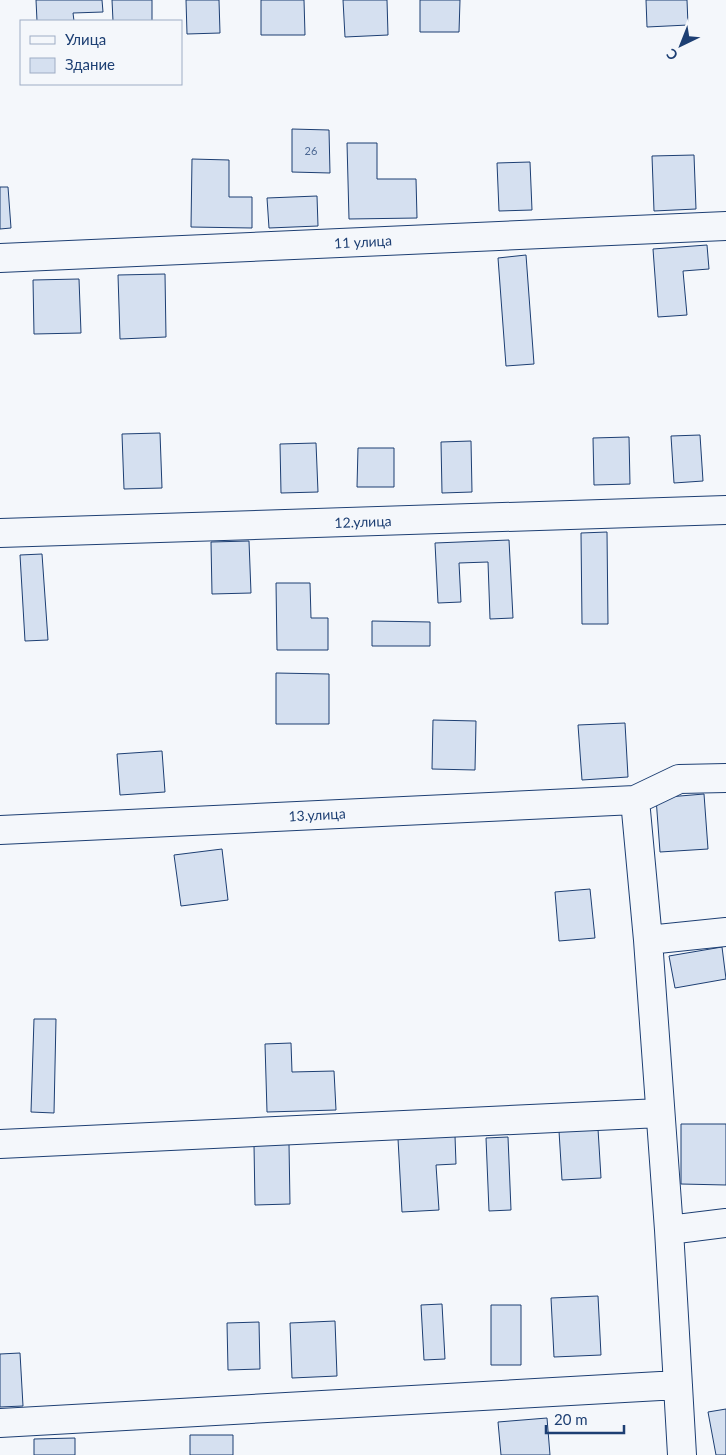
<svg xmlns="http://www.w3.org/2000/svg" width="726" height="1455" viewBox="0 0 726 1455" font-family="Lato,sans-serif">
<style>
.building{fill:#d5e0f0;stroke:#1d3f73}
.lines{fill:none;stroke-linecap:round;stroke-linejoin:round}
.minor-casing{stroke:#1d3f73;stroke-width:30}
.minor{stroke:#f4f7fb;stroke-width:28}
.labels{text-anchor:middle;stroke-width:4;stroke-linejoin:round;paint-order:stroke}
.number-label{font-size:11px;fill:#4b6792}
.street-label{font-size:14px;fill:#1d3f73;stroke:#f4f7fb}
</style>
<rect width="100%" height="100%" fill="#f4f7fb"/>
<!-- building -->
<path class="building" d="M36 0H102L103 12 73 13 74 21H37Z
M112 0H152V21H113Z
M186 0H219L220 33 187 34Z
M261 0H304L305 35H261Z
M343 0H387L388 35 345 37Z
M420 0H460L459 32H420Z
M646 0H687L688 25 647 27Z
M292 129 329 130 330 173 292 172Z
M347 143H377V179H416L417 218 349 219Z
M694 155 696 209 654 211 652 156Z
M192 159 229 160V197H252V228L191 227Z
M530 162 532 210 499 211 497 163Z
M0 187H8L11 228 0 229Z
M317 196 318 226 269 228 267 198Z
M707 245 709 269 683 271 687 315 658 317 653 249Z
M526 255 534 364 506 366 498 258Z
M165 274 166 337 120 339 118 275Z
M79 279 81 333 34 334 33 280Z
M160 433 162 488 124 489 122 434Z
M700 435 703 481 674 483 671 436Z
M629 437 630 484 594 485 593 438Z
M471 441 472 492 442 493 441 442Z
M316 443 318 492 281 493 280 444Z
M358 448H394V487H357Z
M607 532 608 624H582L581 533Z
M509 540 513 618 490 619 488 562 459 563 461 602 438 603 435 543Z
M249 541 251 593 212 594 211 542Z
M42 554 48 640 25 641 20 555Z
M276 583H310L311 618H328V650H277Z
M372 621 430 622V646H372Z
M276 673 329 674V724H276Z
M433 720 476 721 475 770 432 769Z
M625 723 628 777 582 780 578 725Z
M162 751 165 792 120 795 117 754Z
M704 794 708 849 660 852 656 798Z
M222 849 228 900 181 906 174 855Z
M590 889 595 938 559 941 555 892Z
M722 947 726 979 675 988 669 956Z
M34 1019H56L54 1113 31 1112Z
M291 1043 292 1072 334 1071 336 1110 267 1112 265 1044Z
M681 1124H726V1185L681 1184Z
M598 1129 601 1178 562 1180 559 1131Z
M455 1136 456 1164 436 1165 439 1210 402 1212 398 1139Z
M508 1137 511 1210 489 1211 486 1138Z
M289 1144 290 1204 255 1205 254 1145Z
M598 1296 601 1355 554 1357 551 1298Z
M442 1304 445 1359 424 1360 421 1305Z
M491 1305H521V1365H491Z
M335 1321 337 1376 292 1378 290 1323Z
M259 1322 260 1369 228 1370 227 1323Z
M20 1353 23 1406 0 1407V1354Z
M726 1409V1455H716L708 1412Z
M547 1418 550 1455H501L498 1422Z
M190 1435H233V1455H190Z
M75 1438V1455H34V1439Z"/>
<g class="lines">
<defs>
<path id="minor" d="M0 258 726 226
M0 533 726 510
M635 800 648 940 669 1230 682 1455
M0 830 635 800 679 779 726 778
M648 940 726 932
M0 1144 660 1113
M669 1230 726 1223
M0 1423 678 1385"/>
</defs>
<!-- minor casing -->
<use href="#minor" class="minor-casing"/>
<!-- minor -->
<use href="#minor" class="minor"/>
</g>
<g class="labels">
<!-- number labels -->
<g class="number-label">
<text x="311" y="155">26</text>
</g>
<!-- street labels -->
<g class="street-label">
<text transform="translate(363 242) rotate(-3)" y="5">11 улица</text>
<text transform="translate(363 522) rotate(-2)" y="5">12.улица</text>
<text transform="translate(317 815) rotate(-3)" y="5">13.улица</text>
</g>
</g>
<!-- legend -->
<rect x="20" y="20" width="162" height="65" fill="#f4f7fb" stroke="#9eadc5"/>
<rect x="30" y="36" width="25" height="8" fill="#f4f7fb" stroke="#9eadc5"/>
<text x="65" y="45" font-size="15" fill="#1d3f73">Улица</text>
<rect x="30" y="58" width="25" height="15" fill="#d5e0f0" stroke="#9eadc5"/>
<text x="65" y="70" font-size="15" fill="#1d3f73">Здание</text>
<!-- north arrow -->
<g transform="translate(681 45) rotate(223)" stroke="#f4f7fb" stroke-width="4" paint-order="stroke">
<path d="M0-4L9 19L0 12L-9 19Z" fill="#1d3f73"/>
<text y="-8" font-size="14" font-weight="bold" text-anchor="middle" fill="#1d3f73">С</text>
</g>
<!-- scale -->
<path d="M546 1425v8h78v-8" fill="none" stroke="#1d3f73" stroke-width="2.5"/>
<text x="554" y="1425" font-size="15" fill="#1d3f73" stroke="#f4f7fb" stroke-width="4" paint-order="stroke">20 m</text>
</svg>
